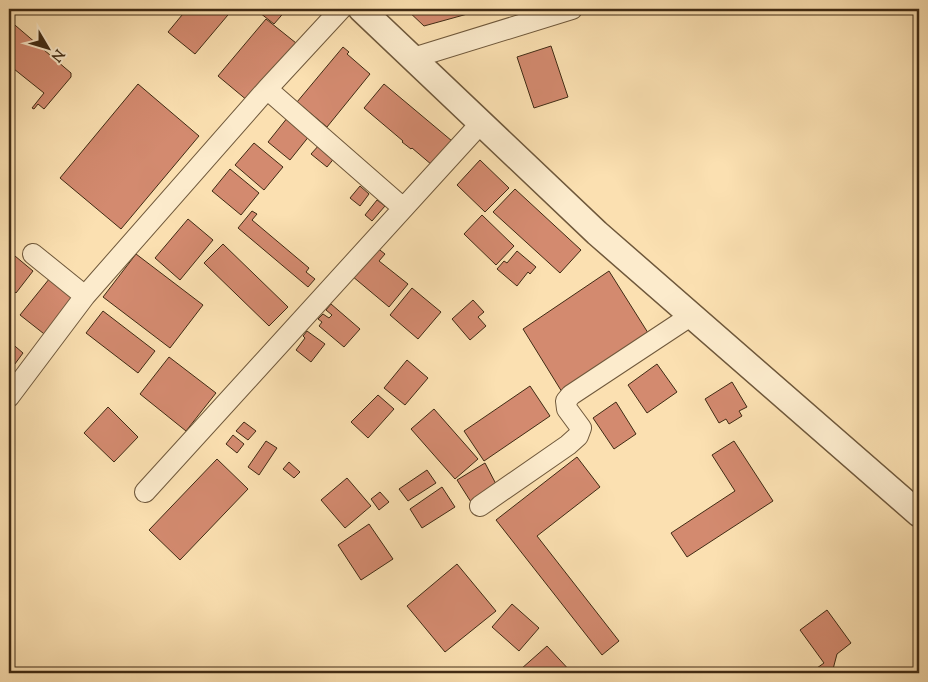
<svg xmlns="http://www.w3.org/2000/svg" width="928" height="682" viewBox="0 0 928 682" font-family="'Sorts Mill Goudy',serif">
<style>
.building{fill:#d38a6f;stroke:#402b14}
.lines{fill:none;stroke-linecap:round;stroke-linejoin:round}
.minor-casing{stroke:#6f583b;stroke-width:22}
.tertiary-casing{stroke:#6f583b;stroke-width:28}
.minor{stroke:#fcebcc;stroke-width:20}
.tertiary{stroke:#fcebcc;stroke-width:25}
</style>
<rect width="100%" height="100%" fill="#fbe0b1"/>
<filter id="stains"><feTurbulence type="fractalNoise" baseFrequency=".004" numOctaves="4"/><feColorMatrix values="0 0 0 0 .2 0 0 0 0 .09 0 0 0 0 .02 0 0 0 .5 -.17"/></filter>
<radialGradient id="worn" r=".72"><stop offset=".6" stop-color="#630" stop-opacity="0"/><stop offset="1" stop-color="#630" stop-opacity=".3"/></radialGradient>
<!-- building -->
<path class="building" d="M187 9H233L195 54 168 32Z
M255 9H287L274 24Z
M406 9H470L471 13 424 26Z
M266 19 296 43 248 101 218 76Z
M9 20 71 73V77L44 109 38 104 34 109 32 108 44 93 9 65Z
M551 46 568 97 534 108 517 57Z
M343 47 349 52 347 54 370 74 327 127 297 102Z
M138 84 199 136 121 229 60 178Z
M384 84 452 141 432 165 412 148 411 149 402 142 403 141 364 108Z
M292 112 314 130 290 160 268 142Z
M254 143 283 167 264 190 235 165Z
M320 144 336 156 327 167 311 154Z
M480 160 509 188 485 212 457 185Z
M230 169 259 193 241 215 212 191Z
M360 186 369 194 360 206 350 198Z
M515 189 581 250 560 273 493 212Z
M377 200 385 206 372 221 365 215Z
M252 211 257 214 252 220 309 268 306 272 315 279 308 287 238 228Z
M482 215 514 246 496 265 464 234Z
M188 219 213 240 180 280 155 258Z
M223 244 288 307 269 326 204 263Z
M376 247 385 254 379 261 408 284 389 307 352 276Z
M9 251 33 271 16 293 9 287Z
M517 251 536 267 530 274 528 272 517 286 497 269 504 261 507 263Z
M136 254 203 305 170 348 103 297Z
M609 271 650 336 562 392 523 329Z
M54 273 82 294 48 337 20 315Z
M412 288 441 312 418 339 390 315Z
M473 300 484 312 478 317 486 326 470 340 452 319Z
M331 304 360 329 344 347 319 326 322 322 318 319 323 314 329 318 332 315 326 310Z
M103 311 155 351 138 373 86 333Z
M307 331 325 344 311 362 296 350 305 338 303 336Z
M9 341 23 353 9 372Z
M169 357 216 393 186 431 140 394Z
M407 360 428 378 405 405 384 388Z
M657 364 677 392 647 413 628 385Z
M732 382 747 407 739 411 742 416 729 424 726 419 719 423 705 399Z
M530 386 550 416 484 461 464 431Z
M378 395 394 409 368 438 351 422Z
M616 402 636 434 614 449 593 418Z
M108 407 138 437 114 462 84 433Z
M434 409 478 459 455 479 411 429Z
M244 422 256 431 248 440 236 431Z
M233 435 244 444 237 453 226 444Z
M266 441 277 448 259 475 248 467Z
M734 441 773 501 687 557 671 533 735 491 712 455Z
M577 457 600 487 537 536 619 641 602 655 496 520Z
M217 459 248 489 180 560 149 530Z
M289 462 300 472 294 478 283 469Z
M485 463 497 486 471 502 457 480Z
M427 470 436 483 408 501 399 489Z
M347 478 371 506 345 528 321 500Z
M442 487 455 507 422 528 410 509Z
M380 492 389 502 379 510 371 499Z
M369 524 393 559 361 580 338 545Z
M457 564 496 611 445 652 407 606Z
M512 604 539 628 519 651 492 627Z
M827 610 851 643 837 654 832 673H810L824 663 800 630Z
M547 646 572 673H525L521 669Z"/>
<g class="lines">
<defs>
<path id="minor" d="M413 58 572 9
M267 89 402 207
M33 254 85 296
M9 397 85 296 267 89 341 9
M145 492 481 123
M480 506 568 445 578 436 581 428 567 409 566 401 571 395 692 315"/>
<path id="tertiary" d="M361 9 597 233 919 514"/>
</defs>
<!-- minor casing -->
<use href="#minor" class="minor-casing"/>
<!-- tertiary casing -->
<use href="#tertiary" class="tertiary-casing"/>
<!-- minor -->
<use href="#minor" class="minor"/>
<!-- tertiary -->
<use href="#tertiary" class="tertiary"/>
</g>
<!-- margin -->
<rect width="928" height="682" fill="none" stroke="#fbe0b1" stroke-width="30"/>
<rect x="10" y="10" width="908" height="662" fill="none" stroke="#402b14" stroke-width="2.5"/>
<rect x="15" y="15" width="898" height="652" fill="none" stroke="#402b14"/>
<!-- north arrow -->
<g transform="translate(48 48) rotate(128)" stroke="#fcebcc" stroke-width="4" paint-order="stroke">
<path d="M0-4L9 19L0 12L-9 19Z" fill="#402b14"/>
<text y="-8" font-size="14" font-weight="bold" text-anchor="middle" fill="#402b14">N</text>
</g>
<rect width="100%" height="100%" filter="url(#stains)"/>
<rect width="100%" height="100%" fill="url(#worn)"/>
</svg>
